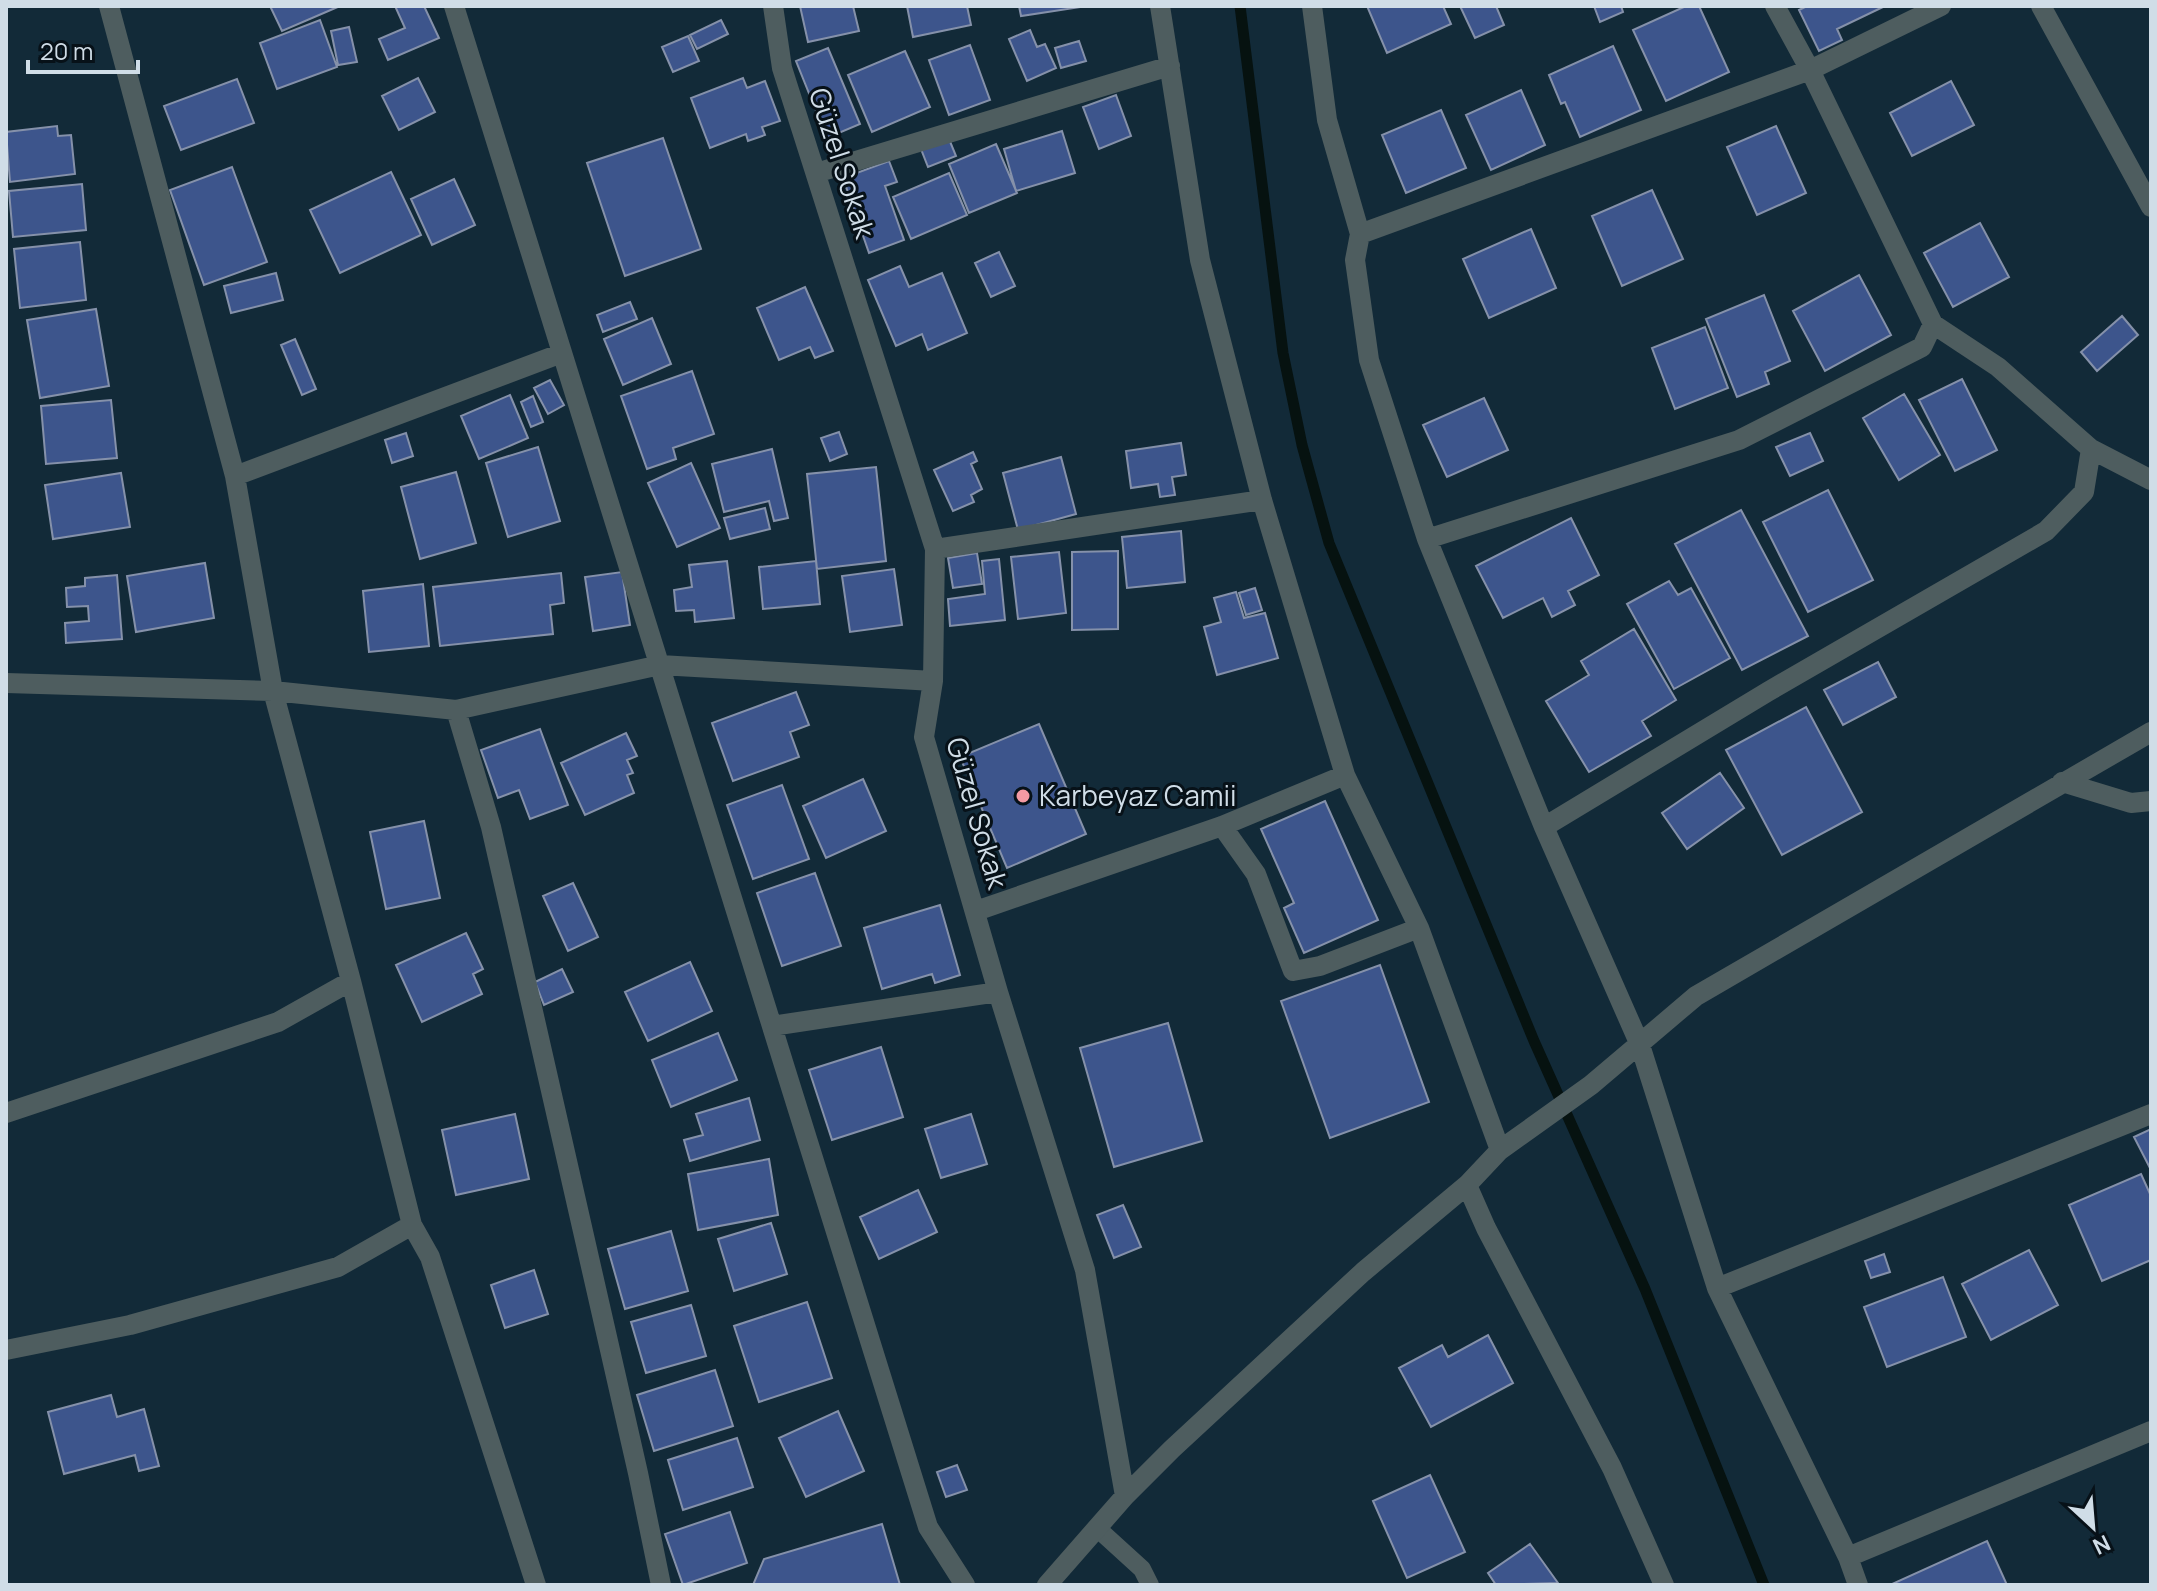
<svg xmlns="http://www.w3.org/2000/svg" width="2157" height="1591" viewBox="0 0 2157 1591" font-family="Manrope,sans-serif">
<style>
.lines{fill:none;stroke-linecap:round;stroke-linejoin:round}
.stream{stroke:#061210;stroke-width:11}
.building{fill:#3d558c;stroke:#8591aa;stroke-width:2}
.lane{stroke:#4e5d5f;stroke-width:18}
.street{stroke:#4e5d5f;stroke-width:20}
.poi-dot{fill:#f49aa3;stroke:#071118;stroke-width:3}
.labels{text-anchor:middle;stroke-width:6;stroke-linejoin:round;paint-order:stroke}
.street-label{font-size:28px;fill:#d0dde7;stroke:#071118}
.poi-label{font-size:28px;fill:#d0dde7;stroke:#071118;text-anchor:start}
</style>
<rect width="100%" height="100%" fill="#122a38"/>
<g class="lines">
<!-- stream -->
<path class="stream" d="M1240 6 1283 353 1302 445 1329 543 1534 1041 1645 1289 1764 1585"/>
</g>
<!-- building -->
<path class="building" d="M270 6H340L282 31Z
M395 6H424L439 38 388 60 379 39 405 28Z
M800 6H853L859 31 808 42Z
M907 6H967L971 25 913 37Z
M1019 6H1081V7L1021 16Z
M1367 6H1443L1451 24 1387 53Z
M1460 6H1496L1504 25 1475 38Z
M1594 6H1621L1623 12 1600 22Z
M1686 6H1699L1729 72 1666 101 1633 30Z
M1807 6H1885L1837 29 1842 40 1819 51 1799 10Z
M320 20 337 67 277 89 260 43Z
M721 20 728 34 697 49 690 35Z
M349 27 357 62 338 65 331 31Z
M1030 30 1037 47 1045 44 1056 68 1027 81 1009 39Z
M688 36 699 61 673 72 662 47Z
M1079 41 1086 61 1061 68 1055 48Z
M970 45 990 100 949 115 929 60Z
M1613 46 1641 110 1580 137 1565 102 1561 104 1549 75Z
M828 48 860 124 827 138 796 61Z
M905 51 930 107 872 132 848 75Z
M418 78 435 112 399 130 382 96Z
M743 78 747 88 765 81 780 121 762 127 765 135 748 141 746 134 710 148 691 98Z
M237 79 254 123 181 150 164 106Z
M1951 81 1974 125 1912 156 1890 113Z
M1521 90 1545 145 1491 170 1466 115Z
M1116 95 1131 136 1099 149 1083 107Z
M1441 110 1466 168 1406 193 1382 135Z
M57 126 58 136 71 135 75 174 10 182 6 132Z
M1776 126 1806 193 1757 215 1727 147Z
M1062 131 1075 173 1016 191 1004 149Z
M663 138 701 249 625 276 587 163Z
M949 139 956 156 928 167 921 149Z
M996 144 1017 193 969 213 949 164Z
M889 161 897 182 885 186 904 240 869 253 843 178Z
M232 167 267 262 204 285 170 190Z
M391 172 421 235 340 273 310 210Z
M949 173 967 215 911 239 893 197Z
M454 179 475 225 432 245 411 199Z
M82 184 86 230 13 237 9 191Z
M1652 190 1683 259 1622 286 1592 216Z
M1980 223 2009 277 1953 307 1924 253Z
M1531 229 1556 288 1489 318 1463 259Z
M80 242 86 300 20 308 14 249Z
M999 252 1015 286 991 297 975 263Z
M900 266 909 287 942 273 967 333 928 350 922 334 896 346 868 280Z
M276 273 283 300 231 313 224 286Z
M1859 275 1891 335 1825 371 1793 311Z
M805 287 833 351 815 358 810 347 779 360 757 308Z
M1764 295 1790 361 1765 372 1769 384 1737 397 1706 319Z
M630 302 637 319 603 332 597 315Z
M96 309 109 386 40 398 27 320Z
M2122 316 2138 335 2097 371 2081 352Z
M652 318 671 364 623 385 604 339Z
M1705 327 1728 388 1675 409 1652 348Z
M295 339 316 389 302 395 281 345Z
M692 371 714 434 673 448 676 459 647 469 621 396Z
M1962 379 1997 450 1955 471 1919 400Z
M550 380 564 405 548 414 534 388Z
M1904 394 1940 455 1899 480 1863 418Z
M510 395 528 438 479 459 461 416Z
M533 396 543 422 531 427 521 402Z
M1484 398 1508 450 1447 477 1423 425Z
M111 400 117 458 46 464 41 406Z
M839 432 847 454 830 461 821 438Z
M406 433 413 456 392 463 385 440Z
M1810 433 1823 461 1790 476 1776 447Z
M1181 443 1186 475 1172 477 1175 495 1160 497 1158 484 1131 488 1126 451Z
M538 447 560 521 508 537 486 463Z
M772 449 788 518 774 521 769 501 724 512 712 464Z
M973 452 977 461 971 464 982 489 971 495 974 502 953 511 934 470Z
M1061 457 1076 514 1018 530 1003 473Z
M691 463 720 528 677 547 648 483Z
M876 467 886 561 817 569 807 474Z
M456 472 476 543 420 559 401 487Z
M121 473 130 527 53 539 45 485Z
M1828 490 1873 580 1808 612 1763 522Z
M765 508 770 529 730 539 724 518Z
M1741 510 1808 636 1742 670 1675 544Z
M1571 518 1599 575 1568 591 1575 605 1552 617 1543 598 1503 618 1476 566Z
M1181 531 1185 582 1127 588 1122 537Z
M1118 551V629L1072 630V552Z
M1059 552 1066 613 1018 619 1011 557Z
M977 553 982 584 953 588 948 558Z
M999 559 1005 620 950 626 948 599 985 594 982 561Z
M727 561 734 618 695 622 694 610 676 611 674 590 692 587 689 565Z
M816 561 820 604 763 609 759 567Z
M205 563 214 618 136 632 127 576Z
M894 569 902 625 850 632 842 576Z
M622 572 630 625 593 631 585 577Z
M561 573 564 603 550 605 553 634 440 646 433 587Z
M117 575 122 639 66 643 65 623 89 621 88 606 67 607 66 588 85 586V578Z
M1669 581 1678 595 1691 588 1730 658 1674 689 1627 604Z
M423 584 429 646 369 652 363 591Z
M1255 588 1262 610 1246 615 1239 593Z
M1236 592 1244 618 1265 613 1278 658 1217 675 1204 627 1221 622 1214 598Z
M1634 629 1676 700 1642 721 1651 736 1589 772 1546 701 1589 675 1581 661Z
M1878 662 1896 697 1843 725 1824 690Z
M796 692 809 725 790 732 799 757 733 781 712 723Z
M1806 707 1862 812 1782 855 1726 750Z
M1039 724 1086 834 1007 868 960 757Z
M540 729 568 805 530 819 519 790 498 798 481 750Z
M626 733 637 756 627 760 633 773 627 775 634 793 585 815 561 763Z
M1720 773 1744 808 1687 849 1662 813Z
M863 779 886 831 826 858 803 806Z
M782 785 809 859 753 879 727 805Z
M1325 801 1378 920 1304 953 1284 908 1294 903 1261 829Z
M424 821 440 898 386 909 370 832Z
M815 873 841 946 782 966 757 893Z
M573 883 598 937 568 951 543 896Z
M940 905 960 975 935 983 932 974 882 989 864 928Z
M466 933 483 969 473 974 482 994 422 1022 396 965Z
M690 962 712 1011 648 1041 625 992Z
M1380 965 1429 1102 1330 1138 1281 1001Z
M562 969 573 992 544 1005 535 982Z
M1168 1023 1202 1141 1114 1167 1080 1048Z
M718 1033 737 1080 671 1107 652 1060Z
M881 1047 903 1117 832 1140 809 1070Z
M749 1098 760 1140 690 1161 684 1140 703 1135 696 1114Z
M515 1114 529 1179 456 1195 442 1130Z
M971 1114 987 1164 941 1178 925 1129Z
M2151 1129V1170L2134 1137Z
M769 1159 778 1215 698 1230 688 1174Z
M2141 1174 2151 1196V1260L2102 1281 2069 1205Z
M918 1190 937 1232 879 1259 860 1217Z
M1123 1205 1141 1247 1114 1258 1097 1215Z
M771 1223 787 1274 734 1291 718 1239Z
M671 1231 688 1291 625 1309 608 1249Z
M2029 1250 2058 1305 1991 1340 1962 1284Z
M1884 1254 1890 1272 1871 1278 1865 1261Z
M534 1270 548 1314 505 1328 491 1285Z
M1943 1277 1966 1337 1887 1367 1864 1307Z
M807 1302 832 1378 759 1402 734 1326Z
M691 1305 706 1356 646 1373 631 1322Z
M1488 1335 1513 1383 1431 1427 1399 1368 1442 1345 1448 1357Z
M715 1370 733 1426 654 1451 637 1395Z
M111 1395 117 1417 144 1409 159 1466 139 1471 135 1455 64 1474 48 1412Z
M838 1411 864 1471 806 1497 779 1438Z
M737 1438 753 1487 683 1510 668 1460Z
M957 1465 967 1490 946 1497 937 1472Z
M1430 1475 1465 1552 1407 1578 1373 1501Z
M730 1512 747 1563 683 1585 665 1534Z
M882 1524 900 1585H753L764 1559Z
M1987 1541 2007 1585H1893L1892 1584Z
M1530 1544 1558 1583 1496 1585 1488 1573Z"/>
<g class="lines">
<!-- lane -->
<path class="lane" d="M1097 1528 1142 1569 1150 1585"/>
<!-- street -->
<path class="street" d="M109 6 235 476 273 691 351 981 412 1225 430 1257 536 1585
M454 6 928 1527 965 1585
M773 6 782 68 935 549 933 681 924 737 998 992 1085 1270 1125 1496
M1160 6 1200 260 1262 500 1345 775 1419 928 1500 1150
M1312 6 1327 120 1360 234 1355 260 1369 360 1427 539 1544 827 1640 1045 1717 1288 1848 1557 1858 1585
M1775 6 1810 70 1933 324 1998 367 2091 449 2151 480
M2041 6 2151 207
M816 173 1170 66
M1360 234 1810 70 1941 6
M235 476 562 353
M1427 539 1739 440 1922 347 1933 324
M935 549 1262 500
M6 683 273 691 456 710 660 665 933 681
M456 710 491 827 638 1473 661 1585
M2062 782 2131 803 2151 801
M1222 826 1256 874 1293 971 1320 966 1419 928
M1544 827 1769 691 2046 531 2084 492 2091 449
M976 911 1222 826 1345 775
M772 1026 998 992
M6 1113 278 1022 351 981
M1467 1185 1486 1228 1612 1468 1664 1585
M1717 1288 2151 1114
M6 1350 130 1325 338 1267 412 1225
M1848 1557 2151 1431
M1047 1585 1125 1496 1172 1449 1363 1272 1467 1185 1500 1150 1591 1085 1696 996 2151 732"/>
</g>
<!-- markers -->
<circle class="poi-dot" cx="1023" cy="796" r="8"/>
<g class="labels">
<!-- street labels -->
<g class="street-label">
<text transform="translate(842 163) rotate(72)" y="10">Güzel Sokak</text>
<text transform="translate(977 813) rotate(74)" y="10">Güzel Sokak</text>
</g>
<!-- poi labels -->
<g class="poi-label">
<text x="1039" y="806">Karbeyaz Camii</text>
</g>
</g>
<!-- border -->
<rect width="2157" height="1591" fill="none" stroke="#d0dde7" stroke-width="16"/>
<!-- north arrow -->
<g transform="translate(2093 1527) rotate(154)" stroke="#071118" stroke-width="6" paint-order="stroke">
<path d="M0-6L14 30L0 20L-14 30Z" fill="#d0dde7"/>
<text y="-12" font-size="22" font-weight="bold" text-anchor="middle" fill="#d0dde7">N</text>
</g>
<!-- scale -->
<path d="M28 60v12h110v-12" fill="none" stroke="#d0dde7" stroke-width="4"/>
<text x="40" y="60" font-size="24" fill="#d0dde7" stroke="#071118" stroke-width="6" paint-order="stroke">20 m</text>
</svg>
